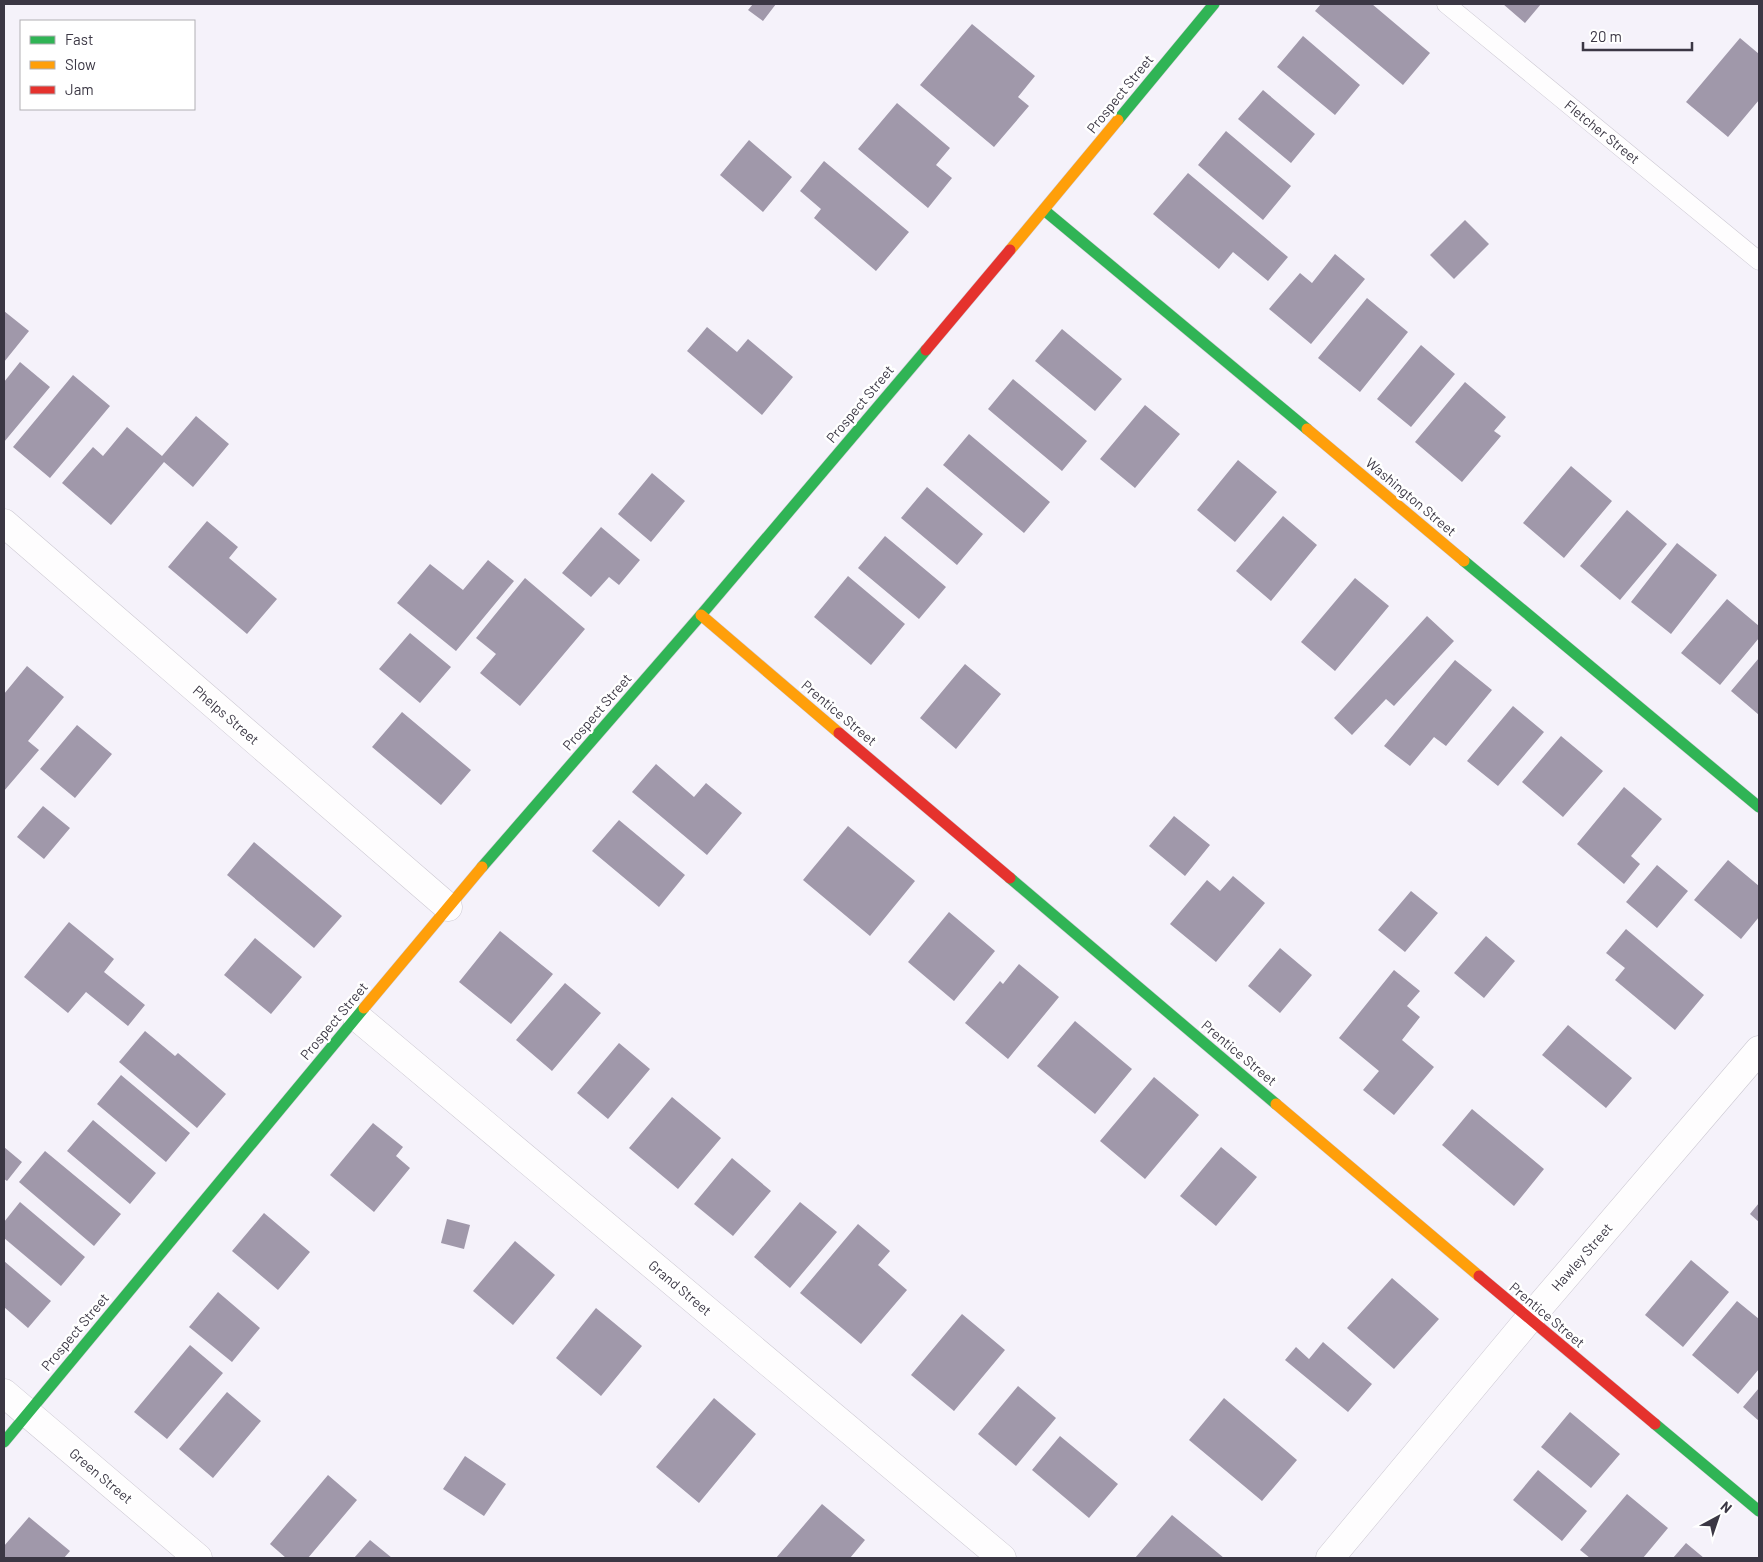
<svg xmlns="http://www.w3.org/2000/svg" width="1763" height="1562" viewBox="0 0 1763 1562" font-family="Barlow,sans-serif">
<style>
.building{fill:#a098aa}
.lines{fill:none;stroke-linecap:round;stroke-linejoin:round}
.lane-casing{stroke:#ccc8d2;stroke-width:19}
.street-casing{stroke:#ccc8d2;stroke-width:29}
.fast-casing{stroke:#ccc8d2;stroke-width:12}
.slow-casing{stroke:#ccc8d2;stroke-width:12}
.jam-casing{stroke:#ccc8d2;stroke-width:12}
.lane{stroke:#fefdfe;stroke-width:18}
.street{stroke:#fefdfe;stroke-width:28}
.fast{stroke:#30b455;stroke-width:11}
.slow{stroke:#ff9f0a;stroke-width:11}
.jam{stroke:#e5322d;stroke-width:11}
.labels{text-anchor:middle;stroke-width:5;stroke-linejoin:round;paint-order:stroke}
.street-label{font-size:14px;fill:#3b3744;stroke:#fff}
</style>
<rect width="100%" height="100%" fill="#f5f2fa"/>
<!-- building -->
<path class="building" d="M753 4H776L763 21 748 10Z
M1321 4H1372L1430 53 1403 85 1315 11Z
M1503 4H1541L1525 23Z
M972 24 1035 76 1018 97 1029 106 994 147 920 85Z
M1303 36 1360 85 1335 115 1277 67Z
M1740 38 1759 54V100L1728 137 1686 102Z
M1263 90 1315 134 1291 163 1238 119Z
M897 103 950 148 936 165 952 178 928 208 858 149Z
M1226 131 1291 186 1263 220 1198 165Z
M749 140 792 177 763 212 720 175Z
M824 161 909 232 876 271 814 218 821 209 800 191Z
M1188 173 1288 257 1268 281 1233 252 1219 269 1153 214Z
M1465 220 1489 244 1454 279 1430 255Z
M1335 254 1365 279 1311 344 1269 309 1300 273 1312 283Z
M1367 298 1408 332 1360 392 1318 358Z
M4 311 29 331 4 362Z
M707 327 737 352 748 339 793 377 762 415 687 351Z
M1062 329 1122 379 1095 411 1035 361Z
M1421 345 1455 374 1411 427 1377 399Z
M20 362 50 387 4 442V382Z
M73 375 110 406 50 478 13 447Z
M1013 379 1087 441 1062 471 988 409Z
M1465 382 1506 417 1494 431 1501 436 1462 482 1415 442Z
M1145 405 1180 434 1135 488 1100 459Z
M196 416 229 444 193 487 164 462 111 525 62 483 93 447 103 456 127 427 162 456Z
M969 434 1050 502 1024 533 943 465Z
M1238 460 1277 492 1235 542 1197 510Z
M1571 466 1612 501 1564 558 1523 523Z
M652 473 685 501 651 542 618 514Z
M927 487 983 534 957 565 901 518Z
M1627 510 1667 544 1620 600 1580 566Z
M1283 516 1317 545 1271 601 1236 571Z
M207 521 238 547 229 558 277 599 247 634 168 567Z
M601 527 640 560 619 585 609 577 591 597 562 573Z
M885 536 946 587 919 619 858 568Z
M1677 543 1717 575 1671 634 1631 602Z
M488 560 514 581 456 651 397 603 430 564 463 590Z
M848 576 905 624 871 665 814 617Z
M525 578 585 629 520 706 480 673 496 654 476 638Z
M1355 578 1389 606 1335 671 1301 642Z
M1727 599 1759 626V638L1720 685 1681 653Z
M1427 616 1454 641 1394 706 1386 699 1352 735 1334 718Z
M410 633 451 667 420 703 379 669Z
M1759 658V715L1731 691Z
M1455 660 1492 690 1446 746 1434 737 1410 766 1384 746Z
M965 664 1001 694 956 749 920 718Z
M27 666 64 697 28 741 39 750 4 791V694Z
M1513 706 1544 732 1498 786 1467 761Z
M402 712 471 770 441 805 372 747Z
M77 725 112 754 75 798 40 769Z
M1561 736 1603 771 1563 817 1522 782Z
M656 764 694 797 706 783 742 813 707 855 632 792Z
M1624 787 1662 819 1631 856 1640 864 1624 884 1577 844Z
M43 806 70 828 44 859 17 837Z
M1174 816 1210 845 1185 876 1149 846Z
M619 820 685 875 659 907 592 851Z
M848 826 915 881 870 936 803 880Z
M254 842 342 916 314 948 227 875Z
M1728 860 1759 886V917L1741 939 1694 900Z
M1657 865 1688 891 1657 928 1626 902Z
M1233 876 1265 903 1216 962 1170 924 1207 880 1220 891Z
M1411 891 1438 913 1405 952 1378 930Z
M949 912 995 951 954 1001 908 962Z
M69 922 114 959 104 972 145 1005 128 1026 86 992 68 1013 24 977Z
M1626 929 1704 995 1675 1030 1615 980 1625 968 1606 953Z
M500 931 553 974 511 1024 459 982Z
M1486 936 1515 961 1484 998 1454 973Z
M255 938 302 977 271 1014 224 975Z
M1280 948 1312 975 1280 1013 1248 986Z
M1019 964 1059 997 1008 1059 965 1023 1000 981 1003 984Z
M1394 970 1420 991 1407 1006 1420 1017 1402 1040 1434 1067 1394 1115 1363 1090 1379 1071 1339 1038Z
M565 983 601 1013 552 1071 516 1040Z
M1075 1021 1132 1069 1095 1114 1037 1066Z
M1568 1025 1632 1078 1606 1108 1542 1055Z
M145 1031 175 1056 178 1053 226 1094 197 1128 119 1062Z
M619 1043 650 1069 608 1119 577 1093Z
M121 1075 190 1133 166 1162 97 1104Z
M1154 1077 1199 1115 1145 1179 1100 1141Z
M672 1097 721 1138 678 1189 629 1148Z
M1472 1109 1544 1169 1514 1206 1442 1145Z
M93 1120 156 1173 130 1204 67 1151Z
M373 1123 403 1147 396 1156 410 1168 374 1212 330 1175Z
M4 1147 22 1162 7 1181 4 1179Z
M1221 1147 1257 1177 1216 1226 1180 1196Z
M45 1151 121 1214 94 1246 19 1182Z
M732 1158 771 1191 733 1236 694 1204Z
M20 1202 85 1257 61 1286 4 1238V1222Z
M800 1202 837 1232 790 1288 754 1257Z
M1759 1203V1222L1750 1214Z
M264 1213 310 1252 278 1290 232 1251Z
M447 1219 470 1225 464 1249 441 1243Z
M858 1224 890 1251 878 1265 907 1290 861 1344 800 1293Z
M515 1241 555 1275 513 1325 473 1291Z
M1691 1260 1729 1292 1683 1347 1645 1315Z
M4 1261 51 1301 28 1328 4 1307Z
M1392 1278 1439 1319 1394 1369 1347 1328Z
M218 1292 260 1328 232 1362 189 1327Z
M1737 1301 1759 1319V1369L1738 1394 1692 1355Z
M596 1308 642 1346 601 1396 556 1358Z
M962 1314 1005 1350 954 1411 911 1375Z
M1323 1342 1372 1384 1348 1412 1285 1360 1296 1347 1309 1359Z
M190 1345 223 1373 167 1439 134 1412Z
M1018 1386 1056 1418 1016 1466 978 1434Z
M1759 1388V1421L1743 1407Z
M227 1392 261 1421 213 1478 179 1449Z
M714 1398 756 1434 699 1503 656 1467Z
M1224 1398 1297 1460 1262 1501 1189 1440Z
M1570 1412 1620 1454 1591 1488 1541 1447Z
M1060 1436 1118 1484 1089 1518 1032 1470Z
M465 1456 506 1484 484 1516 443 1489Z
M1538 1470 1587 1511 1562 1541 1513 1500Z
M328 1475 357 1500 308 1558H286L270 1544Z
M1627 1494 1668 1528 1643 1558H1590L1580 1550Z
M822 1504 865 1540 850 1558H776Z
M1172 1515 1224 1558H1135Z
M29 1517 70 1551 64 1558H4V1546Z
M370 1540 392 1558H354Z
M1686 1543 1704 1558H1673Z"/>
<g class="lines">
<defs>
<path id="lane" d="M1446 4 1759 261"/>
<path id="street" d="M4 523 448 907
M357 1017 1002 1558
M4 1393 198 1558
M1330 1558 1529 1319 1759 1050"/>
<path id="fast" d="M1118 120 1214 4
M1044 210 1307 429
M1464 561 1759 807
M482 867 701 615 926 350
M1010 878 1276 1104
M1655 1424 1759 1511
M4 1442 364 1008"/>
<path id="slow" d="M1010 250 1118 120
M1307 429 1464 561
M701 615 839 733
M364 1008 482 867
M1276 1104 1479 1276"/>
<path id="jam" d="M926 350 1010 250
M839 733 1010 878
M1479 1276 1655 1424"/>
</defs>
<!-- lane casing -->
<use href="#lane" class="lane-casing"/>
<!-- street casing -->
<use href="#street" class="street-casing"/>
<!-- fast casing -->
<use href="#fast" class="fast-casing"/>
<!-- slow casing -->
<use href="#slow" class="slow-casing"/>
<!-- jam casing -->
<use href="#jam" class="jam-casing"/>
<!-- lane -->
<use href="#lane" class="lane"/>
<!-- street -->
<use href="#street" class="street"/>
<!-- fast -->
<use href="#fast" class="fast"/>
<!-- slow -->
<use href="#slow" class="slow"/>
<!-- jam -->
<use href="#jam" class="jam"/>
</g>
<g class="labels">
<!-- street labels -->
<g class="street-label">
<text transform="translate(1120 94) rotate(-51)" y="5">Prospect Street</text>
<text transform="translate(1602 132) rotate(39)" y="5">Fletcher Street</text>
<text transform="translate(860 404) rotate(-50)" y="5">Prospect Street</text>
<text transform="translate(1411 497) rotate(40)" y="5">Washington Street</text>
<text transform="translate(597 712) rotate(-49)" y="5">Prospect Street</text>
<text transform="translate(839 713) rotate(40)" y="5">Prentice Street</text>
<text transform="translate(226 715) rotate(41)" y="5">Phelps Street</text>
<text transform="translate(334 1021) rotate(-50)" y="5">Prospect Street</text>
<text transform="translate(1239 1053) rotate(40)" y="5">Prentice Street</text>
<text transform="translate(1582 1257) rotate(-49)" y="5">Hawley Street</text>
<text transform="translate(680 1288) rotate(40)" y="5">Grand Street</text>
<text transform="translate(1547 1315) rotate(40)" y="5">Prentice Street</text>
<text transform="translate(75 1332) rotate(-50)" y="5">Prospect Street</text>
<text transform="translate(101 1476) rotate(40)" y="5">Green Street</text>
</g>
</g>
<!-- border -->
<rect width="1763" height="1562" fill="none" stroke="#3b3744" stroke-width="10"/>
<!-- legend -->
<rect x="20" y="20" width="175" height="90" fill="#ffffff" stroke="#b1afb4"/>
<rect x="30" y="36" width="25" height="8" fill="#30b455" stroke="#b1afb4"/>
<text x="65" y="45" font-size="15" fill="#3b3744">Fast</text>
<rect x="30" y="61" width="25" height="8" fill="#ff9f0a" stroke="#b1afb4"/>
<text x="65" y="70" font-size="15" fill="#3b3744">Slow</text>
<rect x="30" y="86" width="25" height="8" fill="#e5322d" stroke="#b1afb4"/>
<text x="65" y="95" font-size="15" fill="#3b3744">Jam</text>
<!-- north arrow -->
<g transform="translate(1718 1517) rotate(40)" stroke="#ffffff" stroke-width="4" paint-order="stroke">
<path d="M0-4L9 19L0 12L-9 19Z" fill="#3b3744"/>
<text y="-8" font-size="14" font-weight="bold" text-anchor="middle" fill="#3b3744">N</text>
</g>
<!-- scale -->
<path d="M1583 42v8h109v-8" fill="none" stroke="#3b3744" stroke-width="2.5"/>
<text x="1590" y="42" font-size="15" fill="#3b3744" stroke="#ffffff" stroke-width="4" paint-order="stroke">20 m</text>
</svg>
